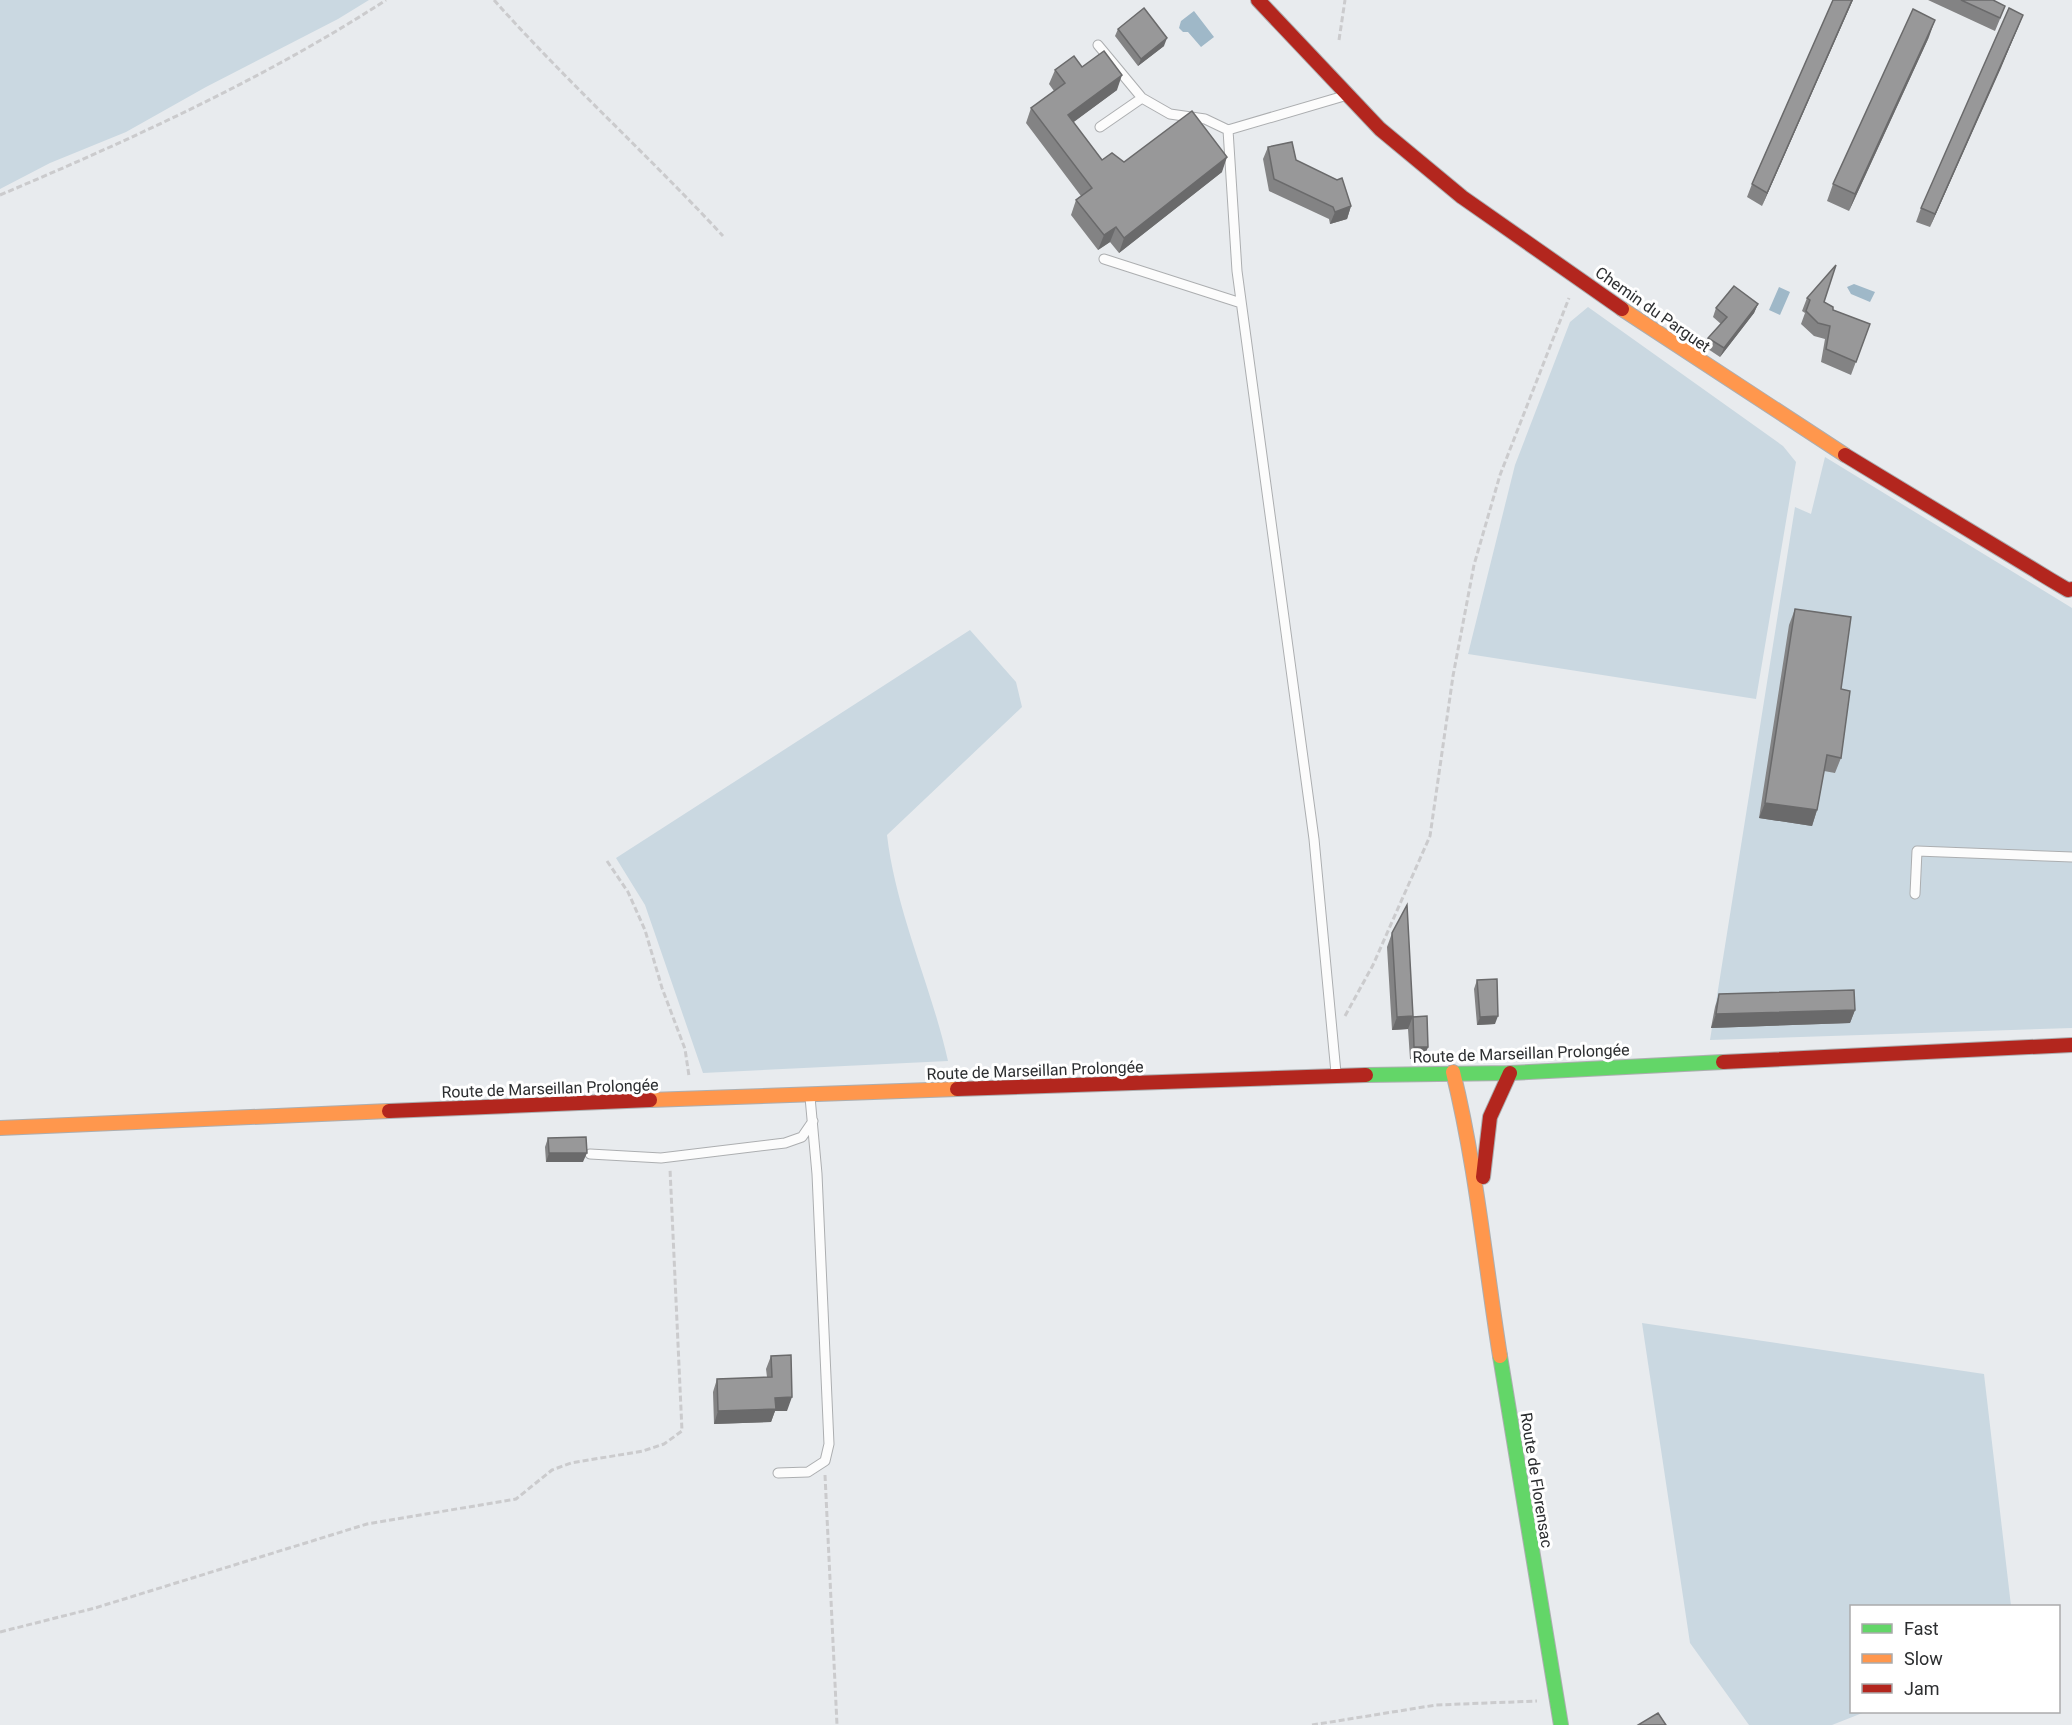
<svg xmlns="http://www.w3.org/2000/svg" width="2072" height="1725" viewBox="0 0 2072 1725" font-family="Roboto,sans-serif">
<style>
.green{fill:#cad8e1}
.water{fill:#9fb8c8}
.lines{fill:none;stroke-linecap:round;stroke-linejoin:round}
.lane-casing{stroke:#acaeb0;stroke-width:11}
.fast-casing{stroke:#acaeb0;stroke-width:16}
.slow-casing{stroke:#acaeb0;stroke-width:16}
.jam-casing{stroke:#acaeb0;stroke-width:16}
.path{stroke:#cbcbcd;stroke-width:3;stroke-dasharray:6 3;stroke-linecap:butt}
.lane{stroke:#fcfcfc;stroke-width:9}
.fast{stroke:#63d668;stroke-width:14}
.slow{stroke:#ff974d;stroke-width:14}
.jam{stroke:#b3261e;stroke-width:14}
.wall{fill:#838384}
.shaded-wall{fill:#6a6a6b}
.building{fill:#989899;stroke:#6a6a6b;stroke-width:1.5}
.labels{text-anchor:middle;stroke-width:6;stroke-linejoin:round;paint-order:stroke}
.street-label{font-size:16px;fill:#2c2e30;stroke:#fff}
</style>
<rect width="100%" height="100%" fill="#e8ebee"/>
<!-- green -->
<path class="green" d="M0 0H369L338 19 206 87 126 132 50 163 0 189Z
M1588 307 1783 446 1796 462 1756 699 1468 654 1515 465 1570 322Z
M1825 457 2072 608V1028L1710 1040 1795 507 1811 514Z
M970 630 1016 682 1022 707 887 835C896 912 931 985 948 1061L703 1073 645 905 616 858Z
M1642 1323 1984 1374 2011 1606H1852V1712H1865L1832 1725H1749L1690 1643Z"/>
<!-- water -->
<path class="water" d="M1194 11 1214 37 1201 47 1188 32H1183L1179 28 1181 21Z
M1854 284 1875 292 1870 302 1851 294 1847 287Z
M1779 287 1790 292 1780 315 1769 310Z"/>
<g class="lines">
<defs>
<path id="lane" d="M1098 45 1142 98
M1100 127 1142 98 1170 114 1205 119 1228 130
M1104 259 1241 303
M1915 894 1917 851 2072 857
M1336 1073 1314 839 1237 271 1228 130 1344 96
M590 1154 661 1158 785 1143 802 1137 813 1121
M778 1473 808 1472 825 1461 829 1444 817 1174 810 1097"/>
<path id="fast" d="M1366 1075 1510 1073 1723 1062
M1500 1356 1561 1725"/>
<path id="slow" d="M1622 309 1845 455
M1453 1072C1476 1165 1485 1262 1500 1356
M650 1100 957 1089
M0 1128 389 1111"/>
<path id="jam" d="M1258 0 1380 129 1462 197 1622 309
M1845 455 2051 580 2068 590 2072 589
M1723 1062 2072 1045
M957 1089 1366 1075
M389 1111 650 1100
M1483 1177 1490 1117 1510 1073"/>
</defs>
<!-- lane casing -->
<use href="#lane" class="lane-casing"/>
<!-- fast casing -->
<use href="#fast" class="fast-casing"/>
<!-- slow casing -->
<use href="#slow" class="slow-casing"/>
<!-- jam casing -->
<use href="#jam" class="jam-casing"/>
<!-- path -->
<path class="path" d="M494 0C567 82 648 155 723 236
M1339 40 1345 0
M0 195C130 140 268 77 386 0
M607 861 628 892 645 930 662 988 685 1049 689 1076
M1345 1016 1373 965 1430 836 1453 676 1474 565 1500 475 1569 298
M825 1475 837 1725
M0 1632 95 1608 367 1524 516 1499 552 1470 571 1463 643 1451 664 1444 682 1431 670 1169
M1312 1725 1436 1705 1537 1701"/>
<!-- lane -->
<use href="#lane" class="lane"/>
<!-- fast -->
<use href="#fast" class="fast"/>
<!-- slow -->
<use href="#slow" class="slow"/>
<!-- jam -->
<use href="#jam" class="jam"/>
</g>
<!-- wall -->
<path class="wall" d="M1833 0H1853L1762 206 1747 197 1752 184Z
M1928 0H1993L2000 19 1995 31Z
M2023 15 2018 28 1930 227 1916 222 1921 208Z
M1118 29 1164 46 1138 66 1115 36Z
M1929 37 1849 211 1827 201 1833 184Z
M1082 67 1117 90 1073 122 1102 160 1222 172 1119 253 1110 242 1098 250 1071 215 1076 200 1081 196 1026 123 1031 108 1054 91 1049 84 1055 70Z
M1268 147 1296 160 1351 206 1347 219 1330 224 1329 219 1269 191 1263 159Z
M1807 298 1824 302 1833 310 1870 324 1851 375 1821 362 1825 339 1814 336 1801 324 1805 313 1802 311Z
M1758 304 1754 313 1720 357 1705 347 1708 338 1721 324 1713 317 1716 308Z
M1795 609 1841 689V758L1835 773 1824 771 1817 810 1812 826 1759 818 1789 625Z
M1392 933 1413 1017 1428 1047 1423 1059H1410L1408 1029 1392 1030 1387 947Z
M1477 980 1495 1024 1477 1025 1474 989Z
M1719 994 1855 1010 1850 1023 1711 1028 1715 1007Z
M548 1138 583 1162H546L545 1147Z
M771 1356 787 1411H775L771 1422 714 1424 713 1392 717 1379 767 1377 766 1369Z"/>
<!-- shaded-wall -->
<path class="shaded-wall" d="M1852 0H1853L1852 2 1762 206 1767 193Z
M2023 15 2001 68 1930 227 1935 214Z
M1935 20 1929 37 1849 211 1855 194Z
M1167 38 1164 46 1138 66 1141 59Z
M1122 75 1117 90 1063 130 1068 115Z
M1227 157 1222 172 1119 253 1124 238Z
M1351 206 1347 219 1330 224 1335 212Z
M1116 227 1110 242 1098 250 1104 235Z
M1758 304 1754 313 1720 357 1724 348Z
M1765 803 1817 810 1812 826 1759 818Z
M1855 1010 1850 1023 1711 1028 1716 1014Z
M1413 1016 1408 1029 1392 1030 1397 1017Z
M1498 1016 1495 1024 1477 1025 1480 1017Z
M1414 1047H1428L1423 1059H1410Z
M549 1153H587L583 1162H546Z
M792 1397 787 1411H775L771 1422 714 1424 718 1411 775 1398Z"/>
<!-- building -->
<path class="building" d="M1833 0H1852L1767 193 1752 184Z
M1961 0H1993L2005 6 2000 18Z
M1144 8 1167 38 1141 59 1118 29Z
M2009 8 2023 15 1935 214 1921 208Z
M1913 9 1935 20 1855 194 1833 184Z
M1104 51 1122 75 1068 115 1102 160 1112 153 1124 162 1192 111 1227 157 1124 238 1116 227 1104 235 1076 200 1092 188 1031 108 1065 83 1055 70 1074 56 1082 67Z
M1292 142 1296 160 1337 180 1342 178 1351 206 1335 212 1333 207 1274 179 1268 147Z
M1836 265 1824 302 1833 307V310L1870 324 1856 362 1826 349 1830 326 1818 323 1806 311 1810 300 1807 298Z
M1734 286 1758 304 1724 348 1708 338 1727 317 1716 308Z
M1795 609 1851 617 1841 689 1850 691 1841 758 1827 755 1817 810 1765 803Z
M1407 905 1413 1016 1397 1017 1392 933Z
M1497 979 1498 1016 1480 1017 1477 980Z
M1854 990 1855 1010 1716 1014 1719 994Z
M1427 1016 1428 1047H1414L1413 1017Z
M586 1137 587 1153H549L548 1138Z
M791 1355 792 1397 775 1398 776 1409 718 1411 717 1379 772 1377 771 1356Z
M1658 1713 1666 1725H1638Z"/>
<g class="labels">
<!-- street labels -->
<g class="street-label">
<text transform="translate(1653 309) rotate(35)" y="6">Chemin du Parguet</text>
<text transform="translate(1521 1053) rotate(-2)" y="6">Route de Marseillan Prolongée</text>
<text transform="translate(1035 1070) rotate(-2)" y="6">Route de Marseillan Prolongée</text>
<text transform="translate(550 1088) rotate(-2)" y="6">Route de Marseillan Prolongée</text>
<text transform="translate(1537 1480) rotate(81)" y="6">Route de Florensac</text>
</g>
</g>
<!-- legend -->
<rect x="1850" y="1605" width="210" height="108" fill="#ffffff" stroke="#ababac" stroke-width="1.5"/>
<rect x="1862" y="1624" width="30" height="9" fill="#63d668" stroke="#ababac" stroke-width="1.5"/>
<text x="1904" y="1635" font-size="18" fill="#2c2e30">Fast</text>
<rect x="1862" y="1654" width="30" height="9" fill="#ff974d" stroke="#ababac" stroke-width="1.5"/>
<text x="1904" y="1665" font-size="18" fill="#2c2e30">Slow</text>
<rect x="1862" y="1684" width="30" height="9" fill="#b3261e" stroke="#ababac" stroke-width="1.5"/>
<text x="1904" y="1695" font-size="18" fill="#2c2e30">Jam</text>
</svg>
